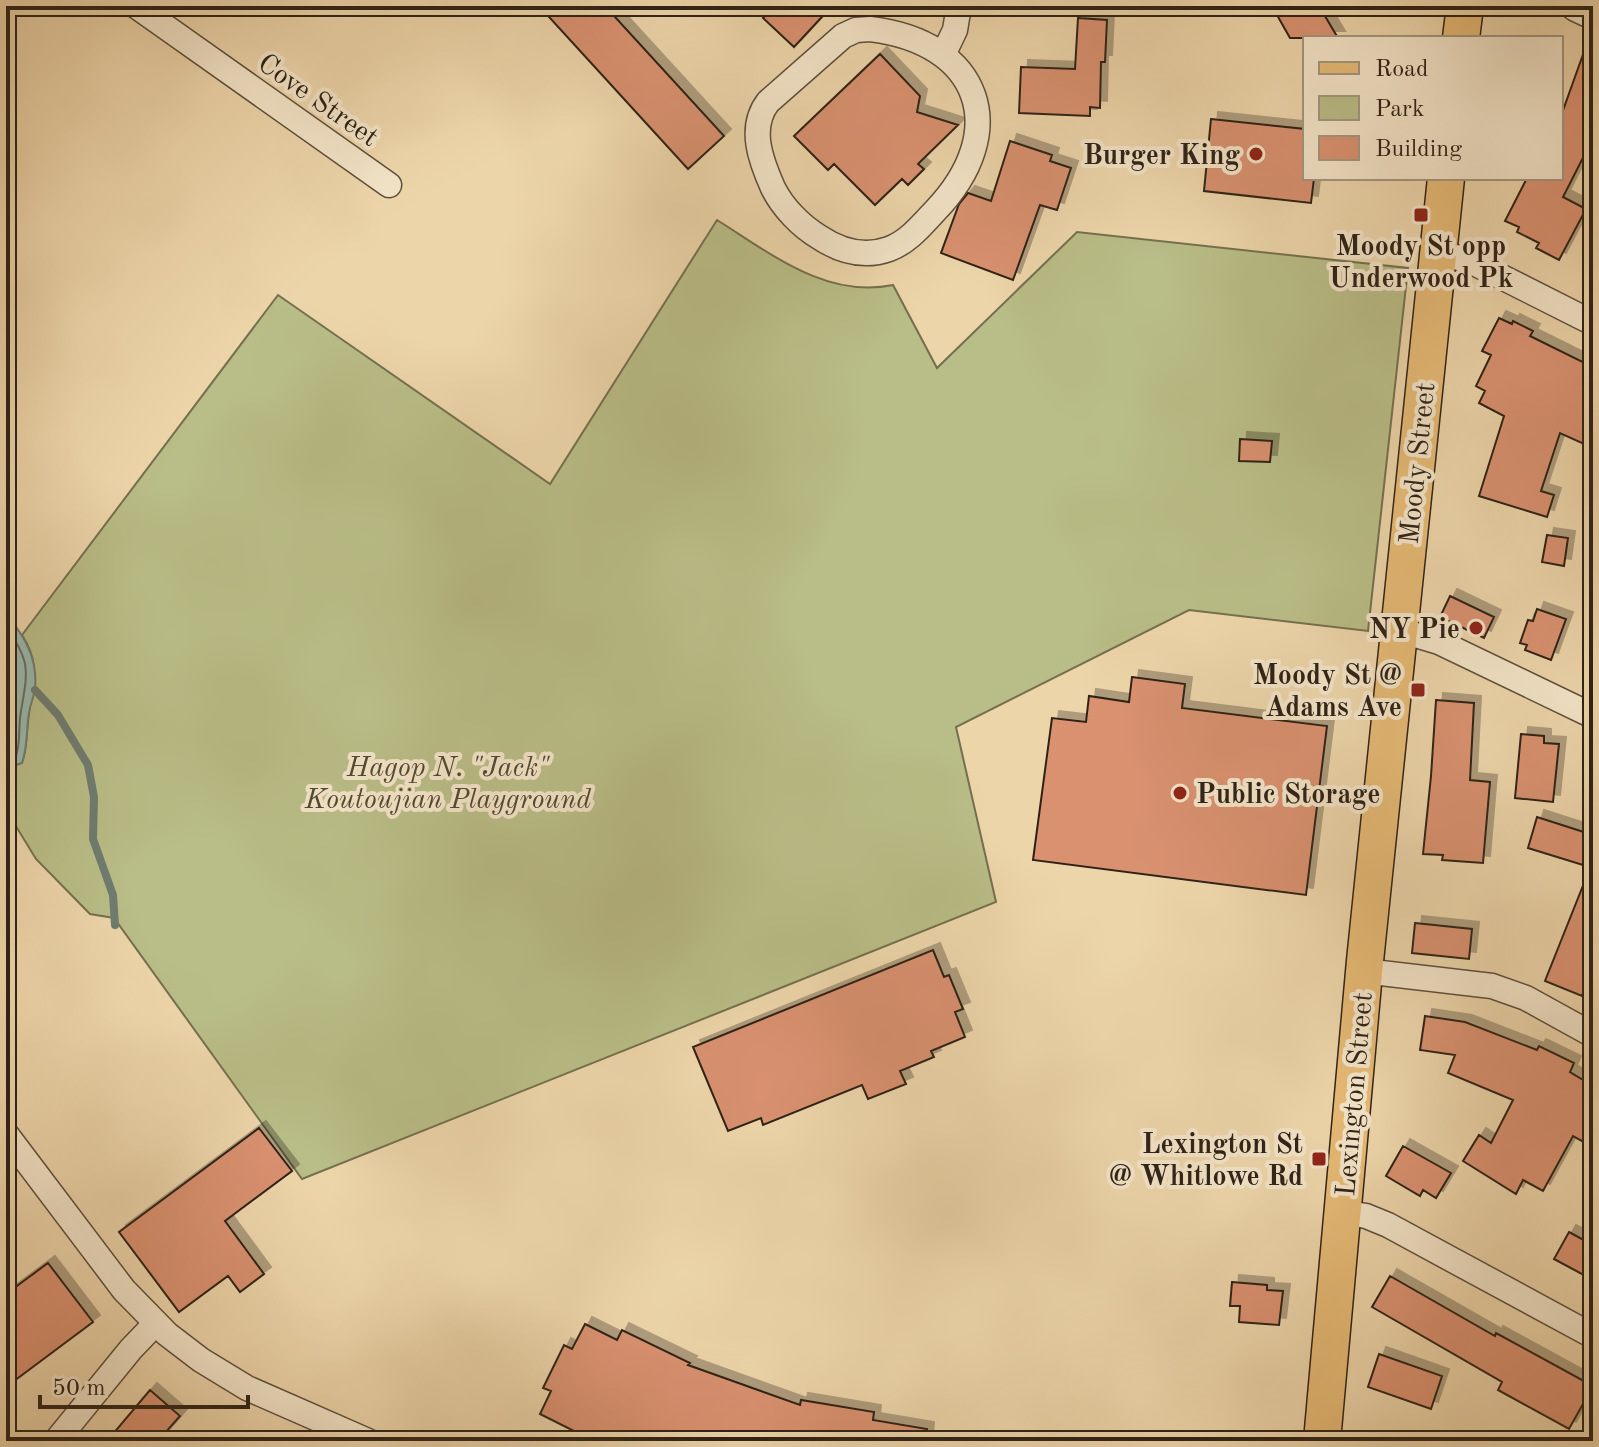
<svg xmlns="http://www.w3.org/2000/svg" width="1599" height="1447" viewBox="0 0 1599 1447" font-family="'Old Standard TT',serif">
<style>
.green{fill:#b9bd87;stroke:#74704f;stroke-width:2}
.water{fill:#99b8ac;stroke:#6e7c70;stroke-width:2}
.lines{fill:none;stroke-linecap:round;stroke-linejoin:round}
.shore{stroke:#646d62;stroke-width:2}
.stream{stroke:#6e7c70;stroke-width:8}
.building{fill:#d99170;stroke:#2e2217;stroke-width:2;filter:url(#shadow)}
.minor-casing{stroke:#5e4f3c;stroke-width:27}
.tertiary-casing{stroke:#5e4f3c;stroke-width:33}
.primary-casing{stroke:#2e2217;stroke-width:39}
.minor{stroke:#f3e4c8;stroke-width:24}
.tertiary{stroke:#f3e4c8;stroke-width:30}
.primary{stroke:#e6ba75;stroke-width:36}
.poi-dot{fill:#8f2418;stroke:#f3e4c8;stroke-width:3}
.labels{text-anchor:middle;stroke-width:8;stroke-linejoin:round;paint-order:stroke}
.street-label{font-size:28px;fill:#2e2217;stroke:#f3e4c8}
.poi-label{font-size:28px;font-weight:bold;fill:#2e2217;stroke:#f3e4c8;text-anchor:end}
.park-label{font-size:28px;font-style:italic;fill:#514933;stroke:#f3e4c8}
</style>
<defs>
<filter id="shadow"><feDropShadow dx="7" dy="-7" stdDeviation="0" flood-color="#0004"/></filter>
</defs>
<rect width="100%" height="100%" fill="#edd5aa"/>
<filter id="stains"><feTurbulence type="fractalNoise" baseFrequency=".0025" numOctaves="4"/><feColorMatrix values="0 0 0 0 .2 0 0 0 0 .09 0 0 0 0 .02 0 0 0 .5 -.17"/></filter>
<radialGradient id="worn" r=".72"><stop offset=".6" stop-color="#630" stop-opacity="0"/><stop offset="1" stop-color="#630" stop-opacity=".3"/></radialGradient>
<!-- green -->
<path class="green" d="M717 220C770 253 826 299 893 285L937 368 1077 232 1408 268 1368 631 1189 610 956 727 996 902 302 1179 114 918 90 914 36 859 6 810V768L22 763C28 746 26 731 29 713 33 683 41 664 22 635L278 295 550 484Z"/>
<!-- water -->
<path class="water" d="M6 613C24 636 38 658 35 688 34 697 30 705 29 713 26 731 28 746 22 763L6 768Z"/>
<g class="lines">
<!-- shore -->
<path class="shore" d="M6 626C31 663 28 670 21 711 18 727 21 741 16 756L6 760
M6 644C23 670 14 685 11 712 9 725 13 739 6 750"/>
<!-- stream -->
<path class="stream" d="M35 690 58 715 88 765 94 797 93 839 113 895 115 925"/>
</g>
<!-- building -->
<path class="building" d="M539 6H605L724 136 688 169Z
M775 6H832L794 47 763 18Z
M1291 6H1319L1338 38H1290L1277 15Z
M1078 18 1107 20 1105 62H1101L1100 108 1090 107V116L1019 113 1021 67 1075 69Z
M1590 35H1593V138L1563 197 1586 209 1559 260 1536 248 1539 243 1517 232 1519 227 1505 221 1527 178H1561V116Z
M880 54 920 96 917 112 958 125 918 164 924 169 908 185 902 179 875 205 834 164 828 170 794 136Z
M1211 119 1305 129V178H1314L1311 203 1204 191Z
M1010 141 1052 155 1050 161 1071 168 1057 210 1040 205 1013 280 941 253 959 204 968 193 991 201Z
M1499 318 1512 324 1513 321 1533 331 1530 336 1593 367V448L1560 433 1541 491 1554 495 1547 517 1479 496 1504 416 1479 403 1485 391 1476 386 1491 355 1482 351Z
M1240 439 1272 441 1270 462 1239 461Z
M1547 535 1568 538 1564 566 1542 562Z
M1450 596 1494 617 1484 638 1440 617Z
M1537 609 1566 619 1551 660 1525 650 1527 645 1520 643 1528 620 1533 621Z
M1132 677 1185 684 1182 708 1327 726 1306 895 1033 860 1052 718 1086 722 1089 696 1129 702Z
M1436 700 1474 703 1470 780 1490 782 1483 863 1442 860 1443 855 1423 854 1431 776Z
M1521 734 1544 736V743L1559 744 1553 802 1515 798Z
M1537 817 1593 835 1583 865 1528 848Z
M1592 863 1593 970 1582 996 1545 981Z
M1415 923 1472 929 1469 959 1412 953Z
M933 950 944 977 949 975 963 1009 955 1012 965 1037 931 1051 934 1057 900 1071 906 1084 868 1099 862 1085 763 1125 761 1118 728 1131 693 1047Z
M1425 1016 1465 1022 1537 1050 1539 1046 1574 1063 1570 1072 1593 1086V1147L1573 1136 1543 1191 1523 1180 1516 1194 1463 1161 1479 1135 1491 1143 1513 1100 1448 1073 1455 1055 1420 1050Z
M259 1128 292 1171 225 1221 264 1274 240 1292 228 1276 179 1312 119 1232Z
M1403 1146 1451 1173 1436 1198 1423 1190 1420 1196 1386 1176Z
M1569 1232 1593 1245V1280L1554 1259Z
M48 1263 93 1322 6 1387V1294Z
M1390 1276 1495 1336 1496 1333 1593 1386 1569 1429 1498 1390 1502 1382 1372 1307Z
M1232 1282 1267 1285V1290L1283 1291 1279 1325 1239 1322 1240 1306H1230Z
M585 1324 617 1340 622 1330 690 1363 688 1365 800 1405 801 1400 874 1412 873 1420 927 1429 926 1441H570L574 1431 540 1414 551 1391 543 1388 564 1345 572 1349Z
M1379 1354 1442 1376 1431 1409 1368 1387Z
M150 1390 180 1416 158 1441H107Z"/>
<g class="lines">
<defs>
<path id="minor" d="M136 6 389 185
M870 29C981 42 1012 131 935 211 922 225 908 242 889 249 864 258 840 251 819 237 801 226 783 208 773 188 761 161 748 128 768 102L843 36 856 30Z
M943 55 955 30 959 6
M1439 252 1472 262 1593 323
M1399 630 1439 642 1593 716
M1364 971 1492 986 1526 998 1593 1035
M6 1134 124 1290 167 1334 201 1360 247 1388 368 1441
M1342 1212 1366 1216 1388 1225 1593 1336
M56 1441 131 1349 156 1323"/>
<path id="tertiary" d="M1576 6 1593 14"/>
<path id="primary" d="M1461 38 1465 6
M1322 1441 1365 961 1446 178"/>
</defs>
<!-- minor casing -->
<use href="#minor" class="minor-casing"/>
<!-- tertiary casing -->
<use href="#tertiary" class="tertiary-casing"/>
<!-- primary casing -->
<use href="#primary" class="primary-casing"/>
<!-- minor -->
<use href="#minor" class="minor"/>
<!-- tertiary -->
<use href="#tertiary" class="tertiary"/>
<!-- primary -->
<use href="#primary" class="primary"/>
</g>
<!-- markers -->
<g class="poi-dot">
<circle cx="1256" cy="154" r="8"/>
<rect x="1413" y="207" width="16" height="16" rx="4"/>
<circle cx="1476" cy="628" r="8"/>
<rect x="1410" y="682" width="16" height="16" rx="4"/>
<circle cx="1180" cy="793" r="8"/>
<rect x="1311" y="1151" width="16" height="16" rx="4"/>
</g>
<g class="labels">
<!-- street labels -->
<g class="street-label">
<text transform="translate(319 99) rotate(35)" y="10">Cove Street</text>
<text transform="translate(1416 463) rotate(-84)" y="10">Moody Street</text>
<text transform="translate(1353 1094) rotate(-85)" y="10">Lexington Street</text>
</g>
<!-- poi labels -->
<g class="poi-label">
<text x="1240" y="164">Burger King</text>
<text x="1421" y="255" text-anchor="middle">Moody St opp<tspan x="1421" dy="32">Underwood Pk</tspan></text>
<text x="1460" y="638">NY Pie</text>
<text x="1402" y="684">Moody St @<tspan x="1402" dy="32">Adams Ave</tspan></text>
<text x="1196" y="803" text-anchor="start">Public Storage</text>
<text x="1303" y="1153">Lexington St<tspan x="1303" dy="32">@ Whitlowe Rd</tspan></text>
</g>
<!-- park labels -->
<g class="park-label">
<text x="448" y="776">Hagop N. "Jack"<tspan x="448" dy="32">Koutoujian Playground</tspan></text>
</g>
</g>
<!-- margin -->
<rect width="1599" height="1447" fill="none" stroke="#edd5aa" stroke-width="32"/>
<rect x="8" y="8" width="1583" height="1431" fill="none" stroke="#2e2217" stroke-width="4"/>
<rect x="16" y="16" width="1567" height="1415" fill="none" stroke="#2e2217" stroke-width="2"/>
<!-- legend -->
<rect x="1303" y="36" width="260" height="144" fill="#f3e4c8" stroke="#a49681" stroke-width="2"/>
<rect x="1319" y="62" width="40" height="12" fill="#e6ba75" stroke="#a49681" stroke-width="2"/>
<text x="1375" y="76" font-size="24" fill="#2e2217">Road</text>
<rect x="1319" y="96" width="40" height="24" fill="#b9bd87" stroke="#a49681" stroke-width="2"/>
<text x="1375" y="116" font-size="24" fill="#2e2217">Park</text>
<rect x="1319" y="136" width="40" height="24" fill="#d99170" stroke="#a49681" stroke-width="2"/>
<text x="1375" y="156" font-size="24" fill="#2e2217">Building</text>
<!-- scale -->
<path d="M40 1395v12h208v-12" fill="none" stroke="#2e2217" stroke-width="4"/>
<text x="52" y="1395" font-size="24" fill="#2e2217" stroke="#f3e4c8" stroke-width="6" paint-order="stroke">50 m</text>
<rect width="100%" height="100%" filter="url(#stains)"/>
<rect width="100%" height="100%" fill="url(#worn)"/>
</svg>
